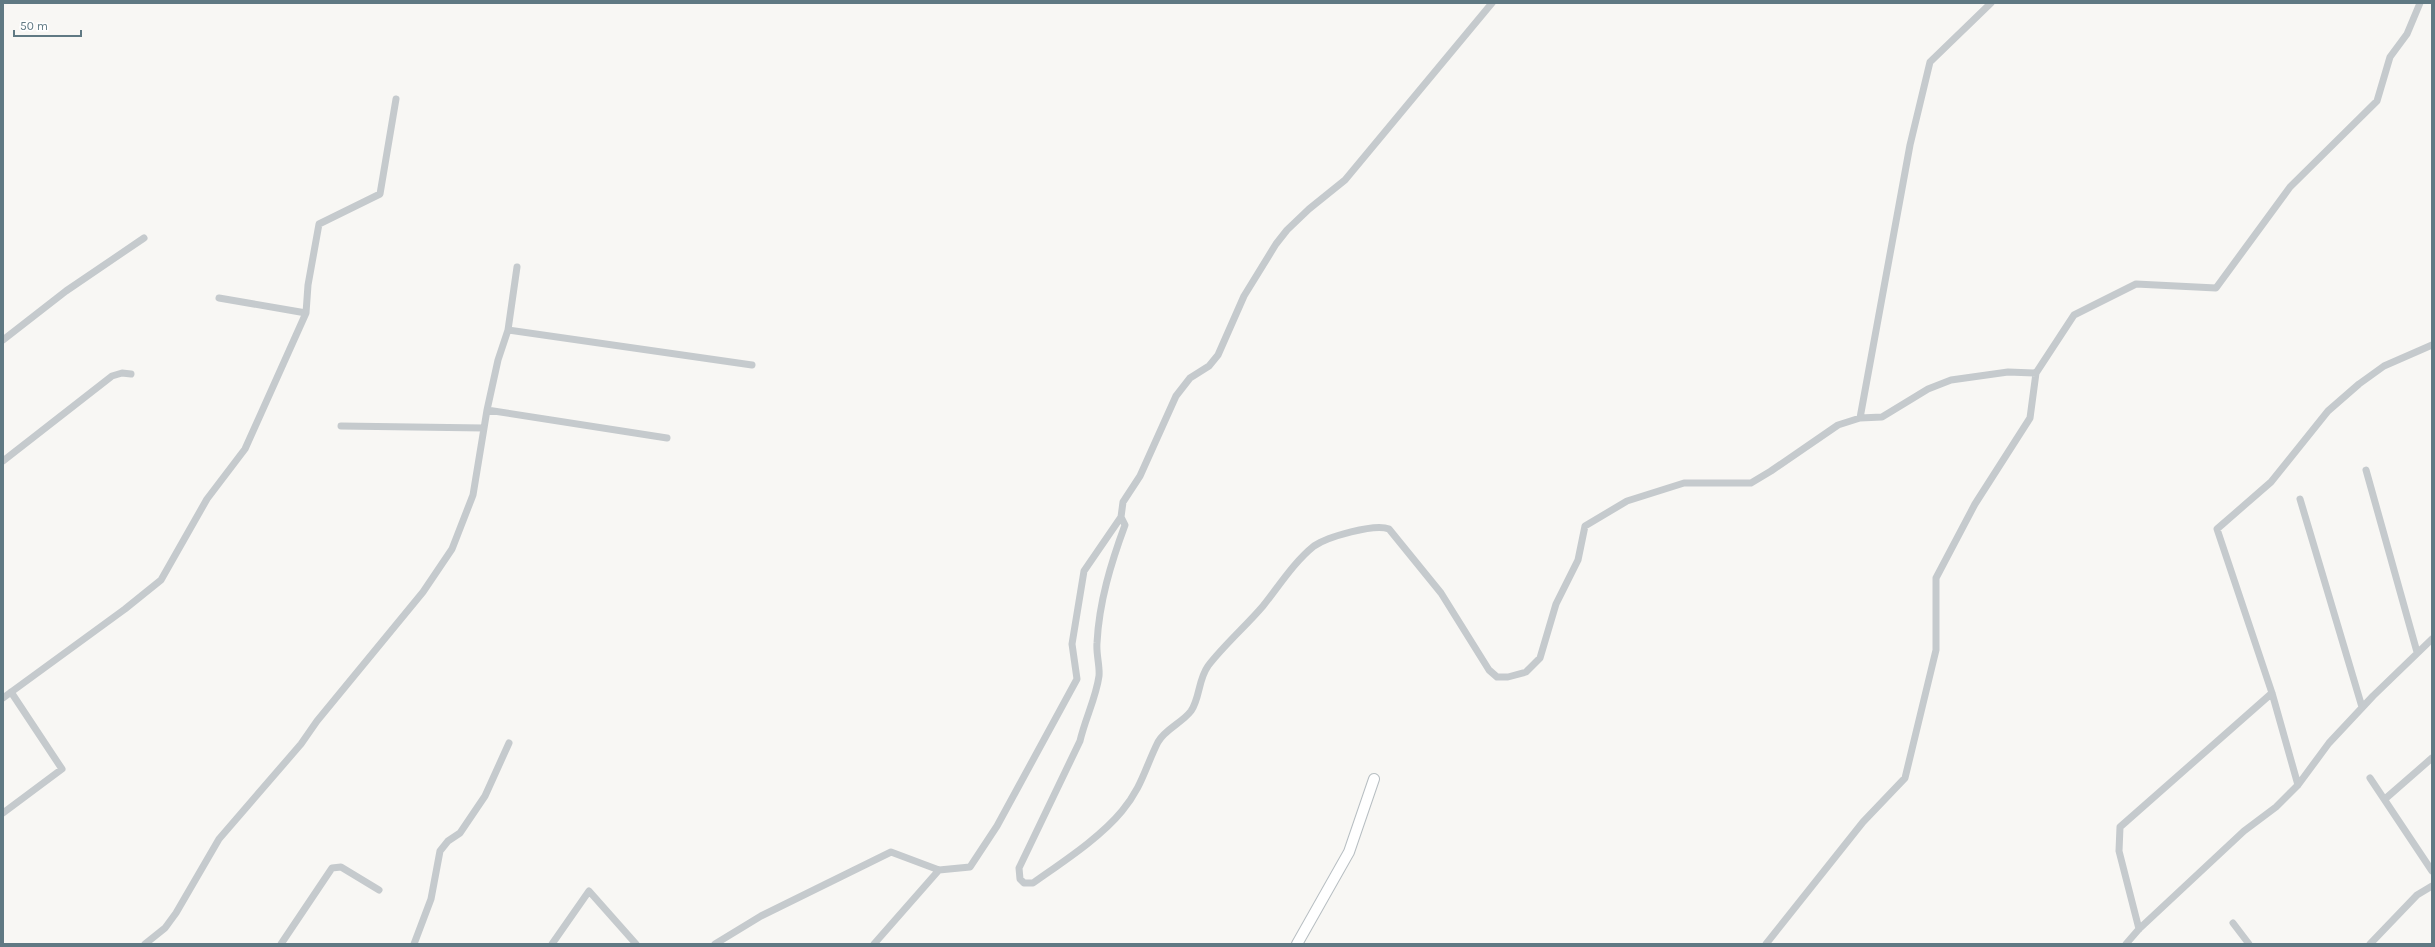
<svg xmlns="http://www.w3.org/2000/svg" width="2435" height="947" viewBox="0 0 2435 947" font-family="Karla,sans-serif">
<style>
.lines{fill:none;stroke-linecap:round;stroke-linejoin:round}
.secondary-casing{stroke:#b7bec2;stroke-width:12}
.street{stroke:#c5cacd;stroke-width:7}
.secondary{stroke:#fff;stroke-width:10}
</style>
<rect width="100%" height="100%" fill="#f8f7f4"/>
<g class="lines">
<defs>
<path id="secondary" d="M1297 944 1349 852 1374 779"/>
</defs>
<!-- secondary casing -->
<use href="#secondary" class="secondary-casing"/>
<!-- street -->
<path class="street" d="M1492 3 1345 180 1309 209 1287 230 1276 244 1244 296 1218 355 1209 366 1190 378 1176 396 1140 476 1123 502 1121 517 1125 525C1111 563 1099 602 1097 643 1096 654 1100 666 1099 676 1096 698 1085 719 1080 741L1019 868 1020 879 1024 883H1033C1061 863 1100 838 1122 811 1142 787 1145 768 1158 742 1165 729 1182 723 1191 711 1200 698 1198 680 1208 666 1224 645 1246 626 1263 606 1279 586 1294 562 1314 546 1327 537 1375 523 1389 529L1441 593 1489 670 1497 677H1508L1526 672 1540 658 1556 604 1578 560 1585 526 1627 501 1684 483H1751L1771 471 1838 425 1860 418 1882 417 1928 389 1951 380 2008 372 2036 373
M219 298 306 313
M508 330 752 365
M3 340 66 291 144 238
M487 410 667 438
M1860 418 1910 145 1930 62 1991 3
M341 426 484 428
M3 461 112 376 122 373 131 374
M2366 470 2417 652
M2300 499 2362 707
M3 698 125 609 161 580 207 499 245 449 306 313 308 285 319 224 380 194 396 99
M2370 778 2432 871
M2298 785 2272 693 2217 529 2271 482 2328 411 2359 384 2384 366 2432 345
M2385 799 2432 758
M3 813 62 769 11 692
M2233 923 2249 944
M2139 929 2119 851 2120 827 2272 693
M145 944 165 928 176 913 219 839 301 744 317 721 423 592 452 549 473 495 487 410 498 360 508 330 517 267
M281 944 332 868 341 867 379 890
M414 944 431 899 440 851 448 841 460 833 485 796 509 743
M552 944 589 891 636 944
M715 944 761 916 891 852 939 870 970 867 997 826 1077 679 1072 644 1084 571 1121 517
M874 944 939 870
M1766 944 1863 822 1905 778 1936 650V578L1975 504 2030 418 2036 373 2074 315 2136 284 2216 288 2290 187 2377 101 2390 57 2407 34 2420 3
M2126 944 2139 929 2244 831 2276 807 2298 785 2329 743 2373 696 2432 639
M2370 944 2417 895 2432 886"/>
<!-- secondary -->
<use href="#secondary" class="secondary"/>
</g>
<!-- border -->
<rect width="2435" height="947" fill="none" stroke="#607983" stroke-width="8"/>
<!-- scale -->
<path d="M14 30v6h67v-6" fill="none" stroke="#607983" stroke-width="2"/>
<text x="20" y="30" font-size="12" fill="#607983" stroke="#ffffff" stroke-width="3" paint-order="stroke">50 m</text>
</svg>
